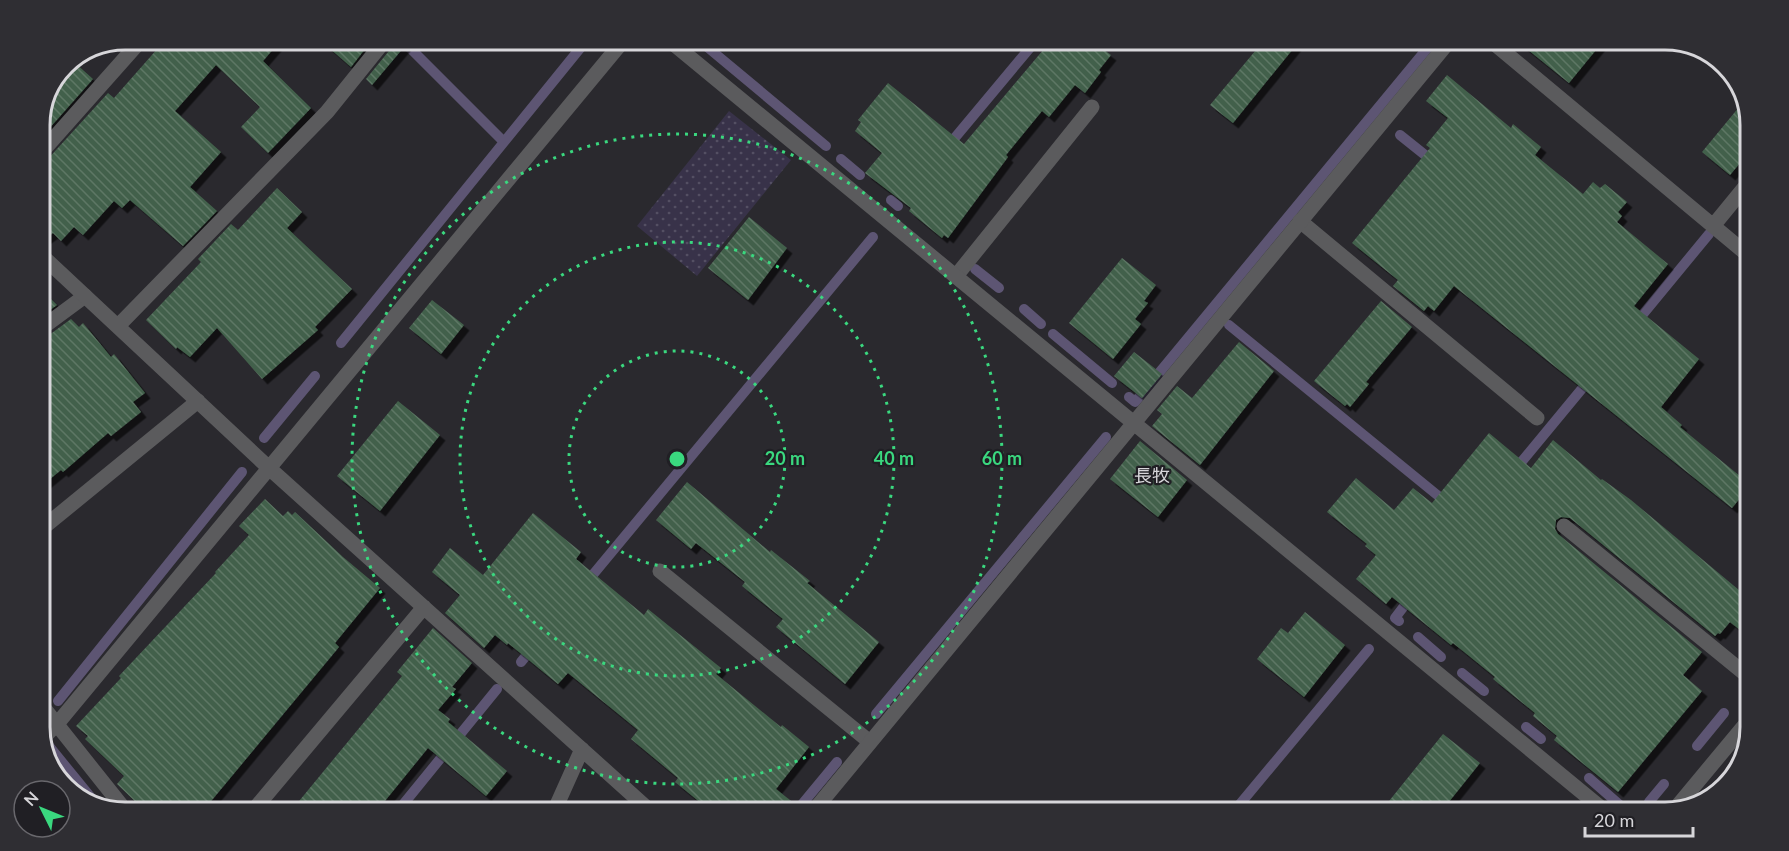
<svg xmlns="http://www.w3.org/2000/svg" width="1789" height="851" viewBox="0 0 1789 851" font-family="Lato,'Noto Sans JP',sans-serif">
<style>
.grass{fill:url(#grass-dots)}
.lines{fill:none;stroke-linecap:round;stroke-linejoin:round}
.stream{stroke:#5d5573;stroke-width:10}
.building{fill:url(#building-back-hatch);filter:url(#shadow)}
.lane{stroke:#5b5b5d;stroke-width:15}
.street{stroke:#5b5b5d;stroke-width:15}
.ring{fill:none;stroke:#3ad87f;stroke-width:3;stroke-dasharray:3 6}
.labels{text-anchor:middle;stroke-width:4.5;stroke-linejoin:round;paint-order:stroke}
.quarter-label{font-size:18px;fill:#d7d6da;stroke:#201f24}
.rim{fill:none;stroke:#d7d6da;stroke-width:3}
.centre{fill:#3ad87f;stroke:#201f24;stroke-width:3}
.ring-label{font-size:18px;text-anchor:middle;font-weight:bold;fill:#3ad87f;stroke:#201f24;stroke-width:4.5;stroke-linejoin:round;paint-order:stroke}
</style>
<defs>
<pattern id="grass-dots" width="8" height="8" patternUnits="userSpaceOnUse" patternTransform="scale(1.5)"><rect width="8" height="8" fill="#383249"/><path d="M2 2h.1M6 6h.1" fill="none" stroke="#544f63" stroke-width="1.8" stroke-linecap="round"/></pattern>
<pattern id="building-back-hatch" width="6" height="6" patternUnits="userSpaceOnUse" patternTransform="scale(1.5)"><rect width="6" height="6" fill="#43614c"/><path d="M-1 5l2 2M0 0l6 6M5-1l2 2" fill="none" stroke="#5d7765"/></pattern>
<filter id="shadow"><feDropShadow dx="5.5" dy="5.5" stdDeviation="0" flood-color="#0009"/></filter>
</defs>
<rect width="100%" height="100%" fill="#2a292e"/>
<!-- grass -->
<path class="grass" d="M729 111 791 160 697 276 637 226Z"/>
<g class="lines">
<!-- stream -->
<path class="stream" d="M402 40 504 142
M700 41 826 146
M1400 135 1435 163
M948 146 1034 43
M841 159 860 175
M891 200 898 206
M975 269 999 288
M1024 309 1041 324
M1229 325 1447 503
M1634 325 1709 234
M1053 334 1112 383
M341 343 586 41
M1129 397 1135 402 1430 45
M264 438 315 376
M1514 471 1590 379
M586 583 873 237
M1399 621 1395 618 1411 597
M1418 637 1441 657
M521 662 534 646
M1462 673 1484 691
M58 701 242 472
M876 714 1106 437
M1526 727 1541 739
M40 735 97 805
M1697 746 1724 713
M54 771 65 785
M1589 778 1621 806
M1649 802 1664 784
M401 807 497 689
M799 808 837 762
M1235 810 1369 649"/>
</g>
<!-- building -->
<path class="building" d="M166 39 281 40 263 61 311 108 268 153 241 127 260 107 216 65 175 111 221 152 190 187 217 211 183 246 130 200 122 208 114 201 83 235 74 227 61 241 53 233 39 243V165L46 161 108 93 114 98Z
M320 40H372L351 67Z
M395 40H410L372 85 366 79 393 46Z
M1049 43H1095L1111 55 1099 70 1101 72 1085 93 1075 85 1049 117 1042 111 1006 155 1008 157 948 238 944 235 942 238 909 211 911 208 865 173 882 153 855 131 861 122 858 120 888 83 964 144Z
M1261 44H1297L1233 123 1210 105Z
M1522 45H1600L1569 83Z
M74 62 93 79 39 140V119L58 79Z
M1447 75 1511 128 1513 124 1541 147 1535 155 1583 194 1593 182 1600 188 1605 184 1627 202 1618 212 1622 216 1617 222 1668 264 1634 306 1699 359 1661 407 1682 425 1680 427 1746 481V491L1732 508 1454 286 1434 311 1428 306 1424 311 1393 286 1398 280 1352 243 1430 148 1426 145 1448 118 1426 101Z
M1744 101 1750 119V151L1730 175 1702 152Z
M277 188 302 212 287 228 352 289 315 327 318 330 262 379 217 328 190 357 177 347 176 349 146 320 201 262 198 259 231 224 238 230Z
M749 217 787 248 748 300 708 268Z
M1122 258 1156 285 1144 301 1148 303 1135 319 1141 324 1113 359 1069 323Z
M39 287 57 305 39 318Z
M432 300 464 325 441 354 409 328Z
M1381 301 1412 327 1366 382 1369 384 1350 407 1347 404 1345 406 1314 381Z
M71 319 79 327 83 323 111 357 114 354 145 393 133 402 141 412 111 436 108 433 63 472 61 470 39 488V340L45 338Z
M1239 342 1274 371 1200 465 1152 426 1162 414 1157 410 1177 386 1192 398Z
M1134 352 1162 374 1142 398 1114 376Z
M398 401 440 435 380 511 337 476Z
M1489 433 1531 468 1553 440 1601 480 1602 479 1631 500 1745 595V634L1730 622 1720 634 1718 633 1715 636 1570 518 1561 517 1556 520 1555 529 1558 534 1702 652 1683 675 1702 691 1618 792 1554 740 1557 736 1533 716 1535 713 1493 679 1495 677 1453 643 1451 645 1392 597 1386 604 1356 579 1376 555 1365 546 1367 544 1327 512 1356 478 1394 510 1413 488 1432 503Z
M1140 441 1187 480 1158 517 1110 479Z
M687 482 770 552 771 550 810 581 807 583 879 642 845 684 776 627 783 619 742 586 745 582 696 543 691 549 656 520Z
M265 499 283 516 288 511 292 515 295 512 343 557 380 588 335 643 339 647 207 806H140L117 784 124 776 85 739 88 736 76 726 121 678 119 676 216 573 215 572 249 535 239 526Z
M533 513 581 552 576 559 644 615 648 609 721 668 716 674 781 727 782 725 809 747 776 789 800 808H707L675 782 678 778 631 739 638 730 568 673 558 684 508 643 507 645 495 635 484 648 445 613 460 595 432 572 450 548 483 575Z
M1305 612 1345 645 1304 697 1257 659 1281 628 1288 633Z
M433 628 472 663 452 687 456 689 438 710 450 719 448 722 507 771 486 796 428 748 380 807 295 806 402 676 397 672Z
M1443 734 1480 763 1444 808 1438 811H1381Z"/>
<g class="lines">
<!-- lane -->
<path class="lane" d="M1300 221 1537 418
M956 276 1092 107
M39 330 85 296
M1564 526 1744 673
M660 571 870 742"/>
<!-- street -->
<path class="street" d="M670 41 1606 812
M1496 45 1748 255
M39 155 142 39
M1713 226 1749 182
M39 253 269 468 647 808
M118 326 327 112 385 40
M39 531 198 401
M39 702 121 805
M42 739 57 724 623 41
M257 806 424 607
M556 807 582 749
M816 808 1446 45
M1675 809 1744 726"/>
</g>
<!-- distance rings -->
<g class="ring">
<circle cx="677" cy="459" r="108"/>
<circle cx="677" cy="459" r="217"/>
<circle cx="677" cy="459" r="325"/>
</g>
<g class="labels">
<!-- quarter labels -->
<g class="quarter-label">
<text x="1152" y="482">長牧</text>
</g>
</g>
<!-- crop -->
<path d="M0 0H1789V851H0ZM125 50H1665A75 75 0 0 1 1740 125V727A75 75 0 0 1 1665 802H125A75 75 0 0 1 50 727V125A75 75 0 0 1 125 50Z" fill="#2f2e33" fill-rule="evenodd"/>
<path class="rim" d="M125 50H1665A75 75 0 0 1 1740 125V727A75 75 0 0 1 1665 802H125A75 75 0 0 1 50 727V125A75 75 0 0 1 125 50Z"/>
<circle cx="677" cy="459" r="9" class="centre"/>
<g class="ring-label">
<text x="785" y="465">20 m</text>
<text x="894" y="465">40 m</text>
<text x="1002" y="465">60 m</text>
</g>
<!-- north arrow -->
<g transform="translate(42 809) rotate(313)"><circle r="28" fill="#201f24" stroke="#69686d" stroke-width="1.5"/>
<path d="M0-4.5L10 22L0 15L-10 22Z" fill="#3ad87f"/>
<text y="-9" font-size="16" font-weight="bold" text-anchor="middle" fill="#d7d6da">N</text>
</g>
<!-- scale -->
<path d="M1585 827v9h108v-9" fill="none" stroke="#d7d6da" stroke-width="3"/>
<text x="1594" y="827" font-size="18" fill="#d7d6da" stroke="#201f24" stroke-width="4.5" paint-order="stroke">20 m</text>
</svg>
